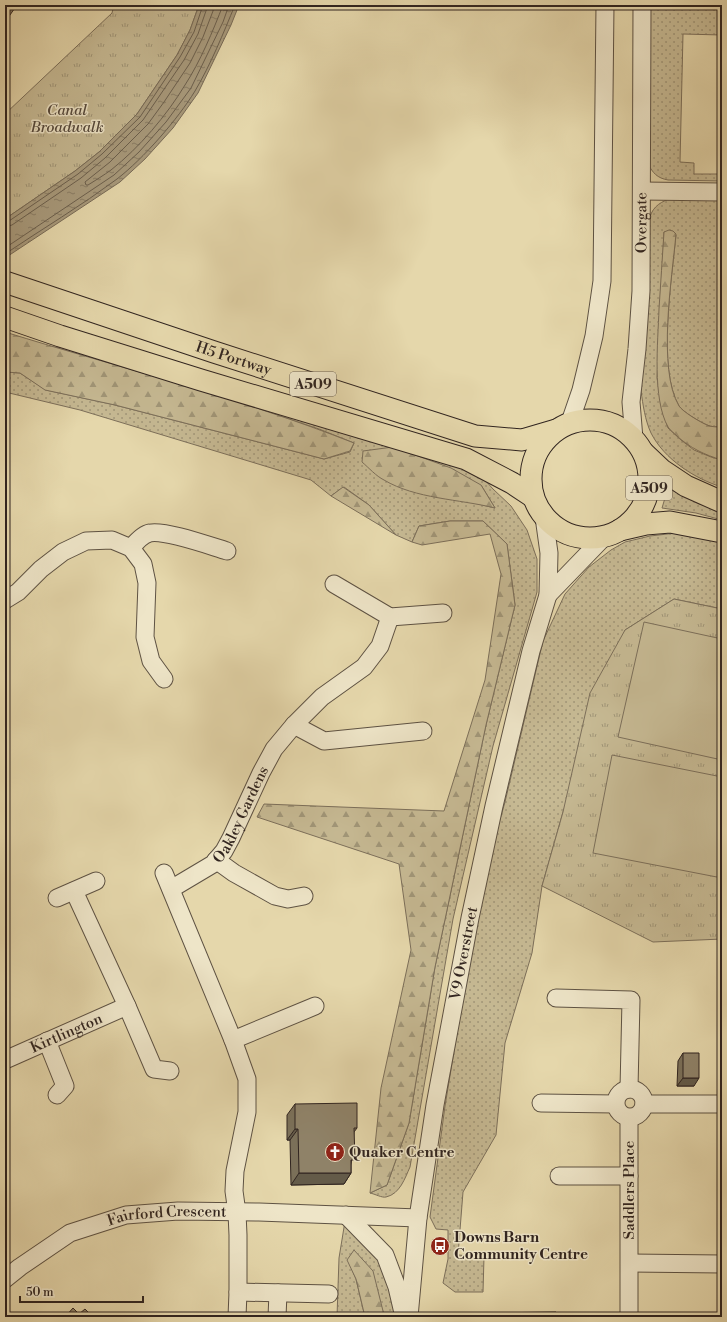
<svg xmlns="http://www.w3.org/2000/svg" width="727" height="1322" viewBox="0 0 727 1322" font-family="'Libre Bodoni',serif">
<style>
.grass{fill:url(#grass-dots);stroke:#7c6f5a;fill-rule:evenodd}
.forest{fill:url(#forest-firs);stroke:#7c6f5a}
.park{fill:url(#park-tufts);stroke:#7c6f5a}
.pitch{fill:#c6b993;stroke:#7c6f5a}
.water{fill:url(#water-ripples);stroke:#786b57}
.lines{fill:none;stroke-linecap:round;stroke-linejoin:round}
.shore{stroke:#6c604e;stroke-width:1}
.minor-casing{stroke:#5e5243;stroke-width:19}
.major-casing{stroke:#312520;stroke-width:23}
.minor{stroke:#eee5c8;stroke-width:17}
.major{stroke:#e5d7ab;stroke-width:21}
.wall{fill:#7b7059;stroke:#312520}
.shaded-wall{fill:#645b49;stroke:#312520}
.building{fill:#8f8268;stroke:#312520}
.labels{text-anchor:middle;stroke-width:3;stroke-linejoin:round;paint-order:stroke}
.shield{fill:#eee5c8;stroke:#6a5f52;stroke-width:1}
.shield-label{font-size:14px;font-weight:bold;fill:#312520}
.park-label{font-size:15px;font-style:italic;fill:#564a3d;stroke:#eee5c8}
.street-label{font-size:15px;fill:#312520;stroke:#eee5c8}
.poi-label{font-size:15px;font-weight:bold;fill:#312520;stroke:#eee5c8;text-anchor:start}
</style>
<defs>
<pattern id="grass-dots" width="8" height="8" patternUnits="userSpaceOnUse"><rect width="8" height="8" fill="#c6b993"/><path d="M2 2h.1M6 6h.1" fill="none" stroke="#a19678" stroke-width="1.8" stroke-linecap="round"/></pattern>
<pattern id="forest-firs" width="22" height="20" patternUnits="userSpaceOnUse"><rect width="22" height="20" fill="#c6b993"/><path d="M5 1l3.5 6h-7zM16 11l3.5 6h-7z" fill="#a19678"/></pattern>
<pattern id="park-tufts" width="24" height="20" patternUnits="userSpaceOnUse"><rect width="24" height="20" fill="#c6b993"/><path d="M3 7l-1-3M5 7V3M7 7l1-3M15 17l-1-3M17 17v-4M19 17l1-3" fill="none" stroke="#a19678"/></pattern>
<pattern id="water-ripples" width="26" height="14" patternUnits="userSpaceOnUse"><rect width="26" height="14" fill="#a89a7c"/><path d="M2 4q2-2 4 0t4 0M15 11q2-2 4 0t4 0" fill="none" stroke="#897d65"/></pattern>
</defs>
<rect width="100%" height="100%" fill="#e5d7ab"/>
<filter id="stains"><feTurbulence type="fractalNoise" baseFrequency=".005" numOctaves="4"/><feColorMatrix values="0 0 0 0 .2 0 0 0 0 .09 0 0 0 0 .02 0 0 0 .5 -.17"/></filter>
<radialGradient id="worn" r=".72"><stop offset=".6" stop-color="#630" stop-opacity="0"/><stop offset="1" stop-color="#630" stop-opacity=".3"/></radialGradient>
<!-- grass -->
<path class="grass" d="M650 5H722V35L683 34 680 162 694 163V174H722V181L668 180C657 178 653 173 648 164Z
M669 199 722 200V427C717 427 711 427 707 425 700 422 683 412 679 406 657 369 672 278 676 235L664 232 657 378 662 409 668 428 681 440 694 450 711 457 722 460V487C695 479 664 459 651 433 645 420 643 405 641 391L649 221C651 209 658 203 669 199Z
M52 347 100 348 466 459 493 489 511 506 527 530 537 559V592L493 746 453 919 410 1167C405 1178 400 1194 386 1197 382 1198 375 1194 370 1193L387 1185 409 1123 435 967 486 725 515 605 507 544 483 521H450L419 526 412 542 396 535 369 505 344 487 331 496 311 480 80 410 5 392V372L20 373 46 390 115 405 324 459 350 452 354 443 319 429 247 405 132 376ZM481 485 495 508 474 503Z
M668 488 699 504 722 510V520L696 513 662 508Z
M712 529 722 531V609L674 599 625 630 563 812 542 886 532 953 505 1043 496 1135 463 1192 458 1255 484 1257 483 1292H455L443 1283 448 1259V1230L436 1229 430 1217 445 1106 476 918 489 858 505 802 543 641 565 594 589 567 611 550 625 542 650 536Z
M346 1215 385 1255 404 1317H383V1311L348 1260 356 1279 365 1317H337L339 1258Z"/>
<!-- forest -->
<path class="forest" d="M669 230 673 231 676 234C672 278 657 369 679 406 683 412 700 422 707 425 711 427 717 427 722 427V460C705 455 690 448 677 436 674 433 670 430 668 427 652 398 658 342 659 309 661 283 662 258 664 232Z
M5 332C121 368 240 398 354 443L350 451 324 459 115 405 45 390 20 373 5 372Z
M393 447 451 468 481 485 495 508C459 499 416 499 384 480 376 476 369 468 362 462L363 451Z
M343 487 369 505 396 535 331 496Z
M450 521H483L507 544 515 605 486 725 435 967 409 1123 387 1185 370 1193 381 1088 411 950 399 864 257 817 264 804 444 811 485 680 501 574 490 534 422 545 412 542 419 526Z
M354 1250 373 1271 383 1311V1317H365L356 1279 347 1260Z"/>
<!-- park -->
<path class="park" d="M114 5H199L190 30 177 55 137 114 99 152 75 171 5 219V114L112 13Z
M674 599 722 609V939L653 942 542 886 563 812 590 693 625 630Z"/>
<!-- pitch -->
<path class="pitch" d="M644 622 722 639V760L618 737Z
M612 755 722 777V878L593 853Z"/>
<!-- water -->
<path class="water" d="M199 5H239L231 25 198 93 173 128 145 159 120 182 5 258V219L75 171 99 152 137 114 177 55 190 30Z"/>
<g class="lines">
<!-- shore -->
<path class="shore" d="M214 5 213 11 203 37 190 63 164 102 148 124 110 162 85 182 86 185H88C96 180 104 175 111 170 139 148 167 115 185 85 200 62 213 31 223 5
M5 222 9 221 78 174 102 154 140 117 180 57 194 32 203 5
M5 227 12 225 81 178 105 158 143 120 184 60 198 34 208 5
M5 248 114 175 139 152 166 122 191 88 223 22 229 5
M5 254C42 229 81 206 117 179 143 159 178 119 195 91 211 64 223 34 235 5"/>
<defs>
<g id="minor">
<path d="M642 191 722 192"/>
<path d="M570 422 581 390 594 336 602 281 605 5"/>
<path id="s1" d="M634 439 631 402 637 349 641 291 642 5"/>
<path d="M131 548C136 542 143 534 150 533 166 530 210 546 227 551"/>
<path d="M334 584 390 617 443 613"/>
<path d="M548 595 605 536"/>
<path d="M5 600 18 592 41 569 63 552 86 541 112 540 131 548 143 564 147 583 145 637 151 661 164 679"/>
<path d="M294 725 324 741 423 731"/>
<path d="M216 860 234 873 275 896 288 899 304 896"/>
<path d="M164 873 233 1040 247 1079V1112L235 1171 234 1191 237 1213 238 1235V1292L237 1317"/>
<path id="s2" d="M171 889 213 864 224 851 231 838 261 773 274 749 294 725 322 697 364 667 380 646 390 617"/>
<path d="M74 891 127 1006 154 1069 170 1071"/>
<path d="M57 898 96 881"/>
<path d="M556 998 631 1000 629 1089"/>
<path d="M233 1040 315 1006"/>
<path d="M47 1041 65 1086 57 1095"/>
<path id="s3" d="M5 1060 127 1006"/>
<circle cx="630" cy="1103" r="14"/>
<path d="M541 1103 615 1104"/>
<path d="M644 1104H722"/>
<path d="M559 1176H629"/>
<path d="M346 1215 385 1255 397 1287 404 1317"/>
<path d="M630 1263 722 1264"/>
<path id="s4" d="M5 1279 20 1267 70 1233 126 1215 178 1211 259 1212 418 1218"/>
<path d="M238 1292 329 1294"/>
<path d="M277 1317 278 1293"/>
<path id="s5" d="M409 1317 418 1218 435 1105 470 918 494 806 531 651 548 595 549 553 544 517"/>
<path d="M629 1317V1118"/>
</g>
<g id="major">
<path id="s6" d="M5 282 214 352 475 436 522 440 556 430"/>
<path d="M5 317 60 336 201 380 466 459 512 483 533 497"/>
<circle cx="590" cy="479" r="59"/>
<path d="M643 452 662 470 686 486 722 502"/>
<path d="M620 530 646 524 670 522 722 532"/>
</g>
</defs>
<!-- minor casing -->
<use href="#minor" class="minor-casing"/>
<!-- major casing -->
<use href="#major" class="major-casing"/>
<!-- minor -->
<use href="#minor" class="minor"/>
<!-- major -->
<use href="#major" class="major"/>
</g>
<!-- wall -->
<path class="wall" d="M683 1053 694 1086H677L678 1061Z
M295 1104 357 1128 354 1132 351 1165V1173L344 1184 291 1185 290 1140H287V1115Z"/>
<!-- shaded-wall -->
<path class="shaded-wall" d="M683 1078H699L694 1086H677Z
M295 1129H298L290 1140H287Z
M299 1173H351L344 1184 291 1185Z"/>
<!-- building -->
<path class="building" d="M5 5H17L5 22Z
M683 1053H699V1078H683Z
M357 1103V1128H354L355 1160H351V1173H299L298 1129H295V1104Z
M73 1308 79 1314 85 1309 93 1317H65Z
M556 1312V1317H489V1313Z"/>
<!-- icons -->
<defs>
<symbol id="church-disc" viewBox="-11 -11 22 22"><circle r="9.5" fill="#8f2418" stroke="#eee5c8"/><path d="M-1.2-6h2.4v3.5h3.3v2.4h-3.3V6h-2.4V-.1h-3.3v-2.4h3.3Z" fill="#fff"/></symbol>
<symbol id="bus-disc" viewBox="-11 -11 22 22"><circle r="9.5" fill="#8f2418" stroke="#eee5c8"/><path d="M-5-6H5V4H4V6H2V4H-2V6H-4V4H-5ZM-3.5-4V0h7V-4ZM-3.5 1.2v1.5H-2V1.2ZM2 1.2v1.5H3.5V1.2Z" fill="#fff"/></symbol>
</defs>
<g fill-rule="evenodd">
<use href="#church-disc" x="324" y="1141" width="22" height="22"/>
<use href="#bus-disc" x="429" y="1235" width="22" height="22"/>
</g>
<g class="labels">
<!-- shield labels -->
<g class="shield">
<rect x="290" y="372" width="46" height="24" rx="3"/>
<rect x="626" y="476" width="46" height="24" rx="3"/>
</g>
<g class="shield-label">
<text x="313" y="389">A509</text>
<text x="649" y="493">A509</text>
</g>
<!-- park labels -->
<g class="park-label">
<text x="67" y="115">Canal<tspan x="67" dy="17">Broadwalk</tspan></text>
</g>
<!-- street labels -->
<g class="street-label">
<text dy="5" stroke="none"><textPath href="#s1" startOffset="217">Overgate</textPath></text>
<text dy="5" stroke="none"><textPath href="#s6" startOffset="241">H5 Portway</textPath></text>
<text dy="5" stroke="none"><textPath href="#s2" startOffset="106">Oakley Gardens</textPath></text>
<text dy="5" stroke="none"><textPath href="#s5" startOffset="368">V9 Overstreet</textPath></text>
<text dy="5" stroke="none"><textPath href="#s3" startOffset="67">Kirtlington</textPath></text>
<text transform="translate(629 1190) rotate(-90)" y="5">Saddlers Place</text>
<text dy="5" stroke="none"><textPath href="#s4" startOffset="179">Fairford Crescent</textPath></text>
</g>
<!-- poi labels -->
<g class="poi-label">
<text x="349" y="1157">Quaker Centre</text>
<text x="454" y="1242">Downs Barn<tspan x="454" dy="17">Community Centre</tspan></text>
</g>
</g>
<!-- margin -->
<rect width="727" height="1322" fill="none" stroke="#e5d7ab" stroke-width="20"/>
<rect x="6" y="6" width="715" height="1310" fill="none" stroke="#312520" stroke-width="2"/>
<rect x="10" y="10" width="707" height="1302" fill="none" stroke="#312520"/>
<!-- scale -->
<path d="M20 1296v6h123v-6" fill="none" stroke="#312520" stroke-width="2"/>
<text x="26" y="1296" font-size="12" fill="#312520" stroke="#eee5c8" stroke-width="3" paint-order="stroke">50 m</text>
<rect width="100%" height="100%" filter="url(#stains)"/>
<rect width="100%" height="100%" fill="url(#worn)"/>
</svg>
